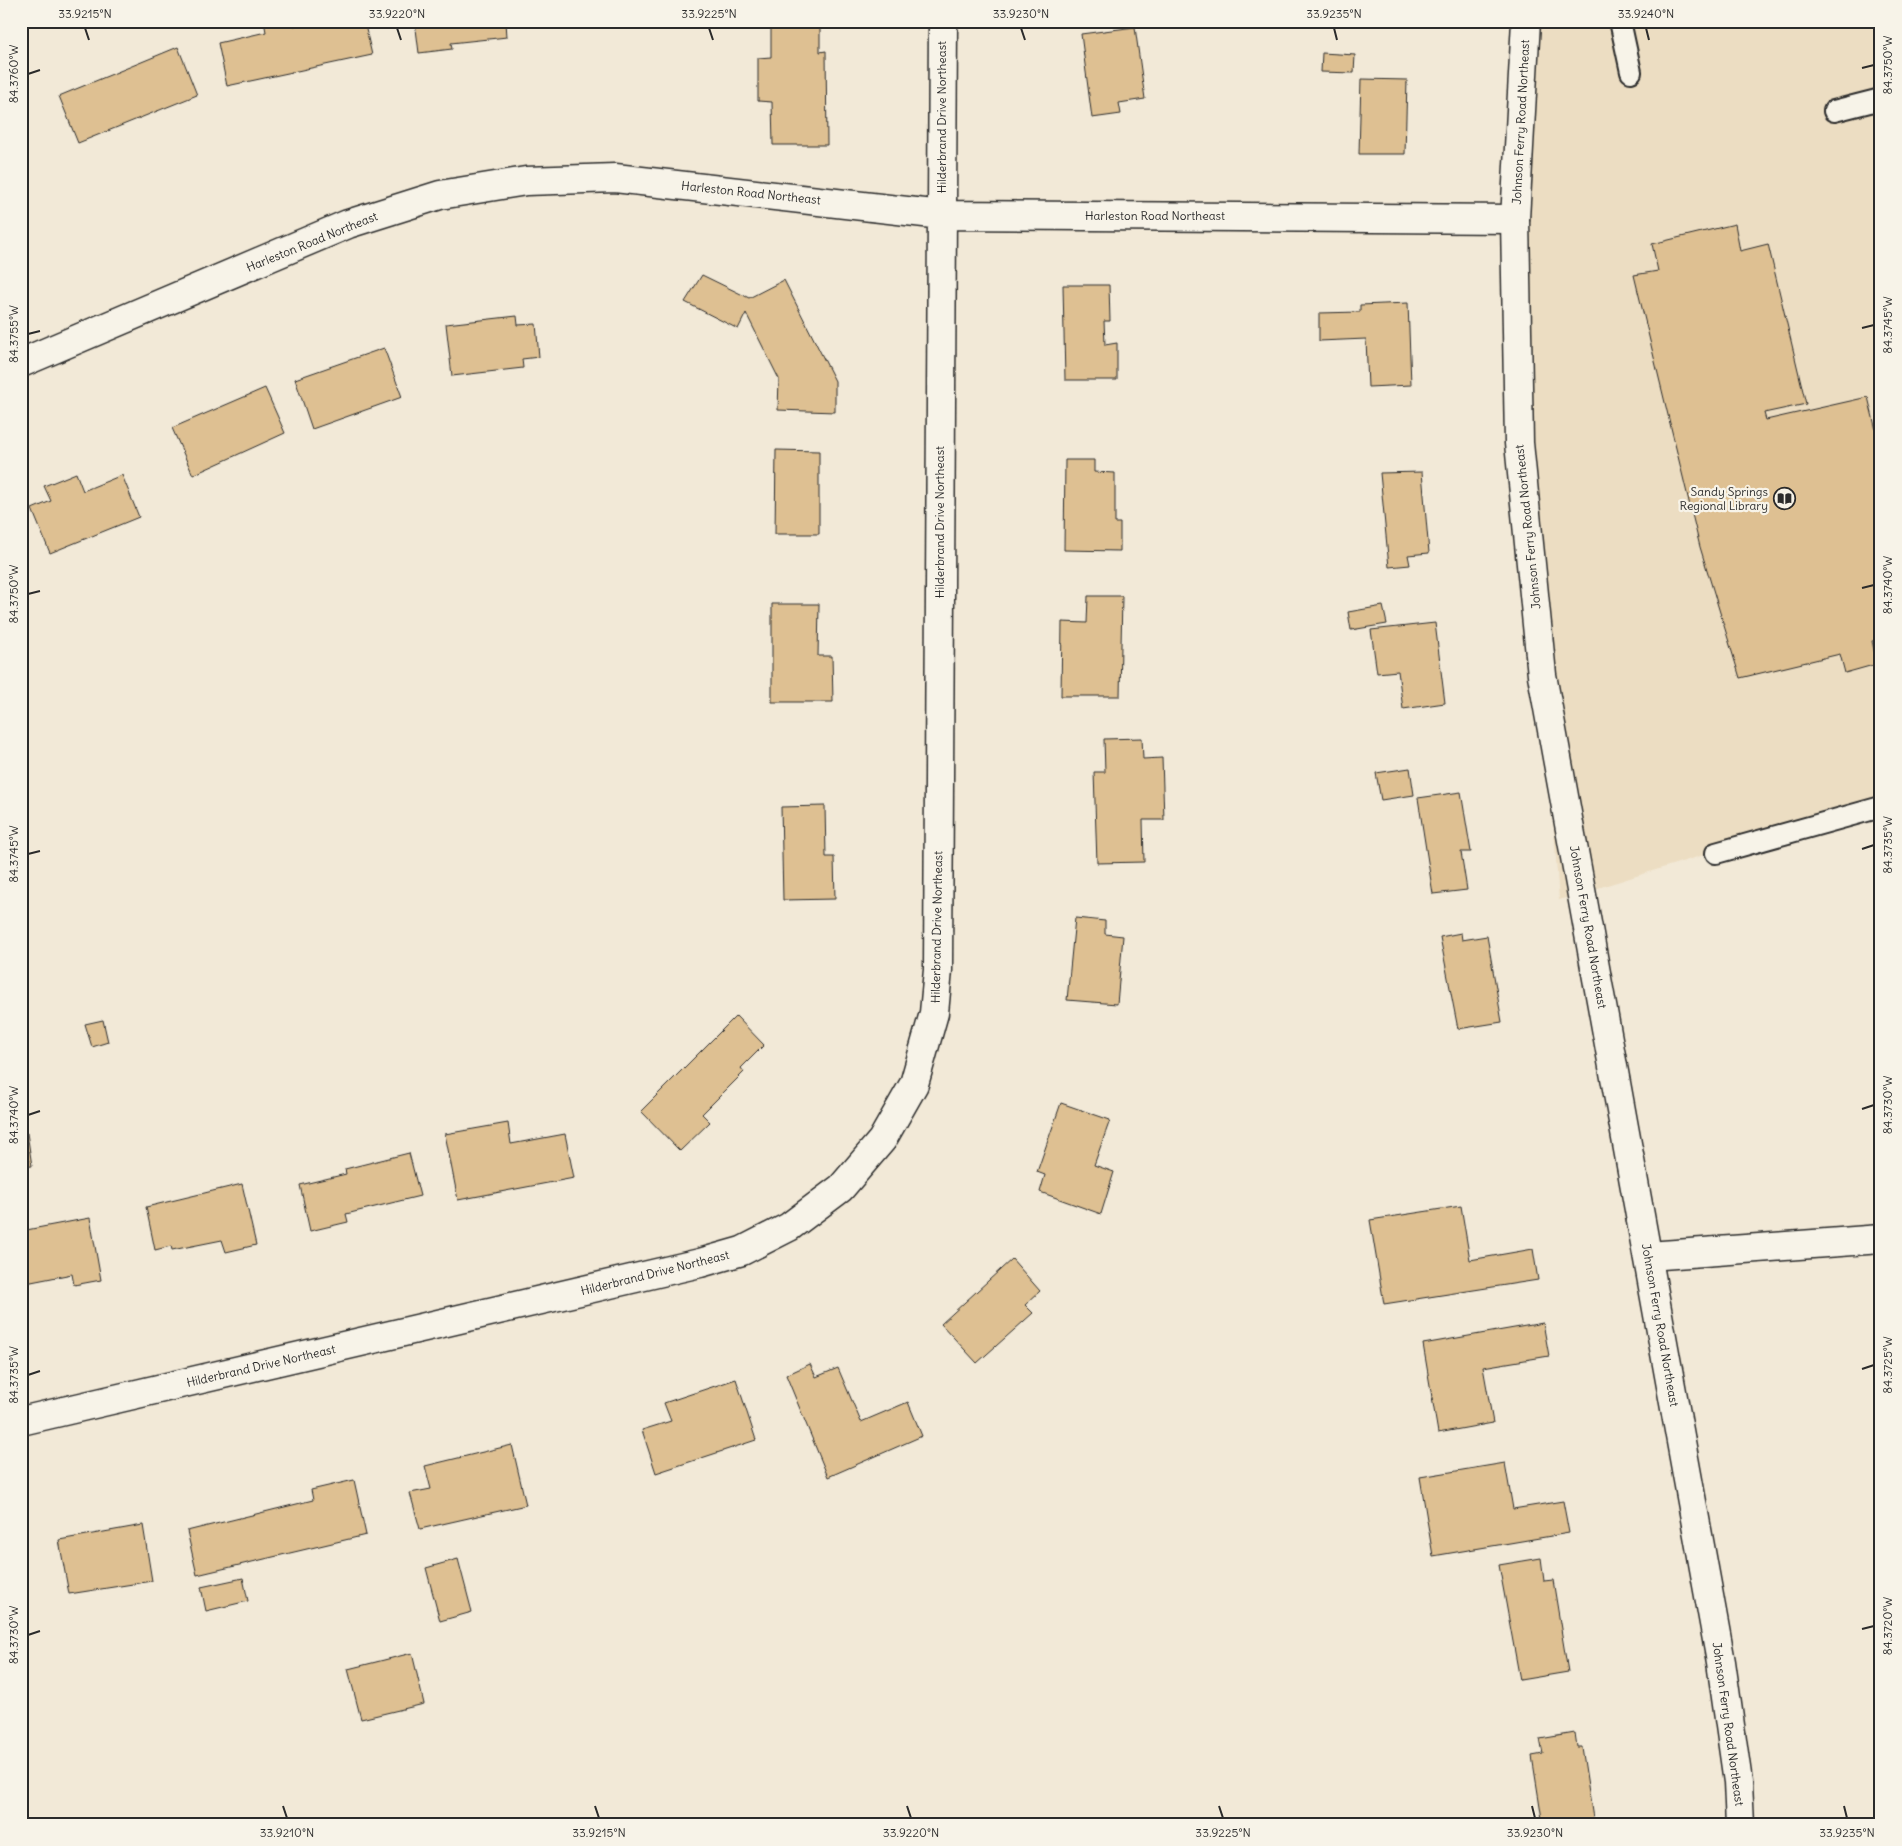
<svg xmlns="http://www.w3.org/2000/svg" width="1902" height="1846" viewBox="0 0 1902 1846" font-family="Delius,sans-serif">
<style>
.built{fill:#ecddc2}
.building{fill:#dec092;stroke:#2b2b2b}
.lines{fill:none;stroke-linecap:round;stroke-linejoin:round}
.lane-casing{stroke:#2b2b2b;stroke-width:24}
.street-casing{stroke:#2b2b2b;stroke-width:31}
.secondary-casing{stroke:#2b2b2b;stroke-width:31}
.lane{stroke:#f7f3e8;stroke-width:20}
.street{stroke:#f7f3e8;stroke-width:28}
.secondary{stroke:#f7f3e8;stroke-width:28}
.ticks{fill:none;stroke:#2b2b2b;stroke-width:2}
.labels{text-anchor:middle;stroke-width:4.5;stroke-linejoin:round;paint-order:stroke}
.street-label{font-size:12px;fill:#2b2b2b;stroke:#f7f3e8}
.poi-label{font-size:12px;fill:#2b2b2b;stroke:#f7f3e8;text-anchor:end}
.neatline{fill:none;stroke:#2b2b2b;stroke-width:2}
.ticks-label{font-size:12px;text-anchor:middle;fill:#2b2b2b}
</style>
<rect width="100%" height="100%" fill="#f2e9d7"/>
<filter id="ink" filterUnits="userSpaceOnUse"><feTurbulence type="fractalNoise" baseFrequency=".02" numOctaves="2"/><feDisplacementMap in="SourceGraphic" scale="10" xChannelSelector="R" yChannelSelector="G"/><feConvolveMatrix kernelMatrix="1 2 1 2 8 2 1 2 1" color-interpolation-filters="sRGB"/></filter>
<g filter="url(#ink)">
<!-- built -->
<path class="built" d="M1525 21H1881V800L1559 900 1505 163Z"/>
<!-- building -->
<path class="building" d="M264 21H294V26L315 21H364L372 55 227 86 218 43 266 32Z
M415 21H515L506 22 507 37 451 43 452 49 419 53Z
M771 21H820V52L826 51 827 145H773L772 102 758 101V58L771 57Z
M1135 27 1145 99 1119 103 1121 114 1092 118 1081 34Z
M178 47 197 95 78 143 59 96Z
M1322 53 1355 55 1354 73 1321 72Z
M1361 79 1407 80 1405 154H1359Z
M1735 224 1740 251 1768 244 1806 404 1764 413 1766 420 1868 397 1881 451V564H1878L1881 577V639L1872 641 1877 664 1845 673 1840 654 1740 678 1700 547 1634 275 1658 271 1652 244Z
M702 275 749 298 784 280 835 381V412L778 410 779 379 746 313 738 329 685 302Z
M1063 285H1109L1110 321H1104L1105 345 1117 343V380H1065Z
M1408 303 1411 385 1368 387 1366 339 1319 341V313L1360 312V305Z
M517 316 518 325 536 324 539 357 522 359 523 368 452 376 446 324Z
M384 348 402 397 312 429 295 379Z
M265 388 285 433 193 475 172 428Z
M776 450 819 451V534H775Z
M1065 460H1094V472L1115 473V523H1120V551L1064 550Z
M1422 472 1429 553 1408 555 1410 565 1389 567 1380 473Z
M76 473 83 491 122 475 139 517 50 553 32 509 51 501 44 486Z
M1088 596H1122L1120 696H1061L1062 622 1087 623Z
M772 604H819L818 656H832L833 702H772Z
M1383 606 1387 624 1351 630 1348 612Z
M1435 623 1445 703 1403 709 1398 671 1377 673 1371 630Z
M1142 738 1143 759 1162 758 1164 820H1143L1144 862 1097 863 1094 772H1105L1104 739Z
M1410 768 1414 795 1381 800 1376 773Z
M1461 792 1471 852H1461L1467 890 1433 894 1418 798Z
M825 806 826 857H834L835 899 783 900 781 807Z
M1075 918 1105 921V934L1123 936 1117 1004 1067 1000Z
M1461 933 1462 940 1487 936 1502 1022 1458 1029 1440 937Z
M736 1016 764 1045 741 1068 744 1072 702 1114 710 1122 680 1151 641 1111Z
M103 1020 108 1042 92 1047 85 1024Z
M1061 1103 1110 1120 1094 1165 1114 1172 1101 1214 1040 1192 1045 1175 1037 1172Z
M508 1123 511 1144 565 1134 574 1178 458 1200 445 1134Z
M27 1133 32 1166 21 1167V1134Z
M409 1153 420 1196 346 1214 348 1222 310 1231 300 1185 346 1174 345 1169Z
M242 1184 256 1245 226 1252 222 1240 172 1250 171 1246 155 1250 146 1207Z
M1461 1206 1470 1260 1533 1249 1538 1280 1384 1304 1370 1220Z
M90 1218 101 1280 74 1285 72 1274 21 1284V1231Z
M1012 1259 1040 1291 1025 1305 1033 1313 977 1363 941 1324Z
M1543 1323 1549 1356 1483 1367 1493 1423 1438 1433 1423 1344Z
M810 1364 816 1377 838 1368 861 1422 908 1402 922 1436 828 1477 786 1375Z
M736 1379 756 1440 656 1473 642 1430 671 1421 664 1403Z
M512 1445 526 1505 420 1529 410 1493 431 1489 425 1466Z
M1505 1463 1513 1509 1563 1501 1569 1533 1433 1556 1420 1477Z
M354 1480 366 1535 197 1575 187 1531 313 1500 311 1490Z
M143 1525 152 1581 69 1594 59 1540Z
M1541 1558 1544 1581 1553 1580 1568 1672 1520 1680 1499 1565Z
M458 1559 472 1612 440 1621 426 1568Z
M243 1578 248 1601 206 1611 201 1587Z
M412 1653 424 1704 361 1719 348 1669Z
M1575 1733 1577 1747H1582L1594 1825H1543L1532 1756 1543 1754 1540 1739Z"/>
<g class="lines">
<defs>
<path id="lane" d="M1620 21 1631 72
M1834 111 1881 99
M1716 853 1881 807"/>
<path id="street" d="M21 363 348 224 440 195 526 181 615 178 942 215 1515 219
M1648 1256 1881 1239
M21 1421 700 1263 742 1251 789 1227 841 1188 882 1140 914 1084 934 1013 938 970 943 21"/>
<path id="secondary" d="M1526 21 1515 219 1519 443 1542 675 1721 1662 1738 1782 1740 1825"/>
</defs>
<!-- lane casing -->
<use href="#lane" class="lane-casing"/>
<!-- street casing -->
<use href="#street" class="street-casing"/>
<!-- secondary casing -->
<use href="#secondary" class="secondary-casing"/>
<!-- lane -->
<use href="#lane" class="lane"/>
<!-- street -->
<use href="#street" class="street"/>
<!-- secondary -->
<use href="#secondary" class="secondary"/>
</g>
</g>
<!-- ticks -->
<path class="ticks" d="M85 28 89 40M397 28 401 40M709 28 713 40M1021 28 1025 40M1334 28 1337 40M1646 28 1649 40M1862 68 1874 65M28 74 40 70M1862 328 1874 325M28 334 40 331M1862 588 1874 585M28 594 40 591M1862 849 1874 845M28 854 40 851M1862 1109 1874 1105M28 1115 40 1111M1862 1369 1874 1365M28 1375 40 1371M1862 1629 1874 1626M28 1635 40 1631M283 1806 287 1818M595 1806 599 1818M907 1806 911 1818M1219 1806 1223 1818M1532 1806 1535 1818M1844 1806 1847 1818"/>
<!-- icons -->
<defs>
<symbol id="library-ring" viewBox="-11 -11 22 22"><circle r="9.5" fill="#f7f3e8" stroke="#2b2b2b" stroke-width="1.5"/><path d="M-6-4Q-3-5.5-.7-3.5V5Q-3 3-6 4ZM6-4Q3-5.5 .7-3.5V5Q3 3 6 4Z" fill="#2b2b2b"/></symbol>
</defs>
<g fill-rule="evenodd">
<use href="#library-ring" x="1772" y="486" width="25" height="25"/>
</g>
<g class="labels">
<!-- street labels -->
<g class="street-label">
<text transform="translate(942 117) rotate(-90)" y="4">Hilderbrand Drive Northeast</text>
<text transform="translate(1521 122) rotate(-87)" y="4">Johnson Ferry Road Northeast</text>
<text transform="translate(751 193) rotate(6)" y="4">Harleston Road Northeast</text>
<text x="1155" y="220">Harleston Road Northeast</text>
<text transform="translate(312 242) rotate(-22)" y="4">Harleston Road Northeast</text>
<text transform="translate(940 522) rotate(-90)" y="4">Hilderbrand Drive Northeast</text>
<text transform="translate(1528 527) rotate(-96)" y="4">Johnson Ferry Road Northeast</text>
<text transform="translate(937 927) rotate(-89)" y="4">Hilderbrand Drive Northeast</text>
<text transform="translate(1588 927) rotate(80)" y="4">Johnson Ferry Road Northeast</text>
<text transform="translate(655 1273) rotate(-14)" y="4">Hilderbrand Drive Northeast</text>
<text transform="translate(1660 1325) rotate(80)" y="4">Johnson Ferry Road Northeast</text>
<text transform="translate(261 1366) rotate(-13)" y="4">Hilderbrand Drive Northeast</text>
<text transform="translate(1728 1724) rotate(82)" y="4">Johnson Ferry Road Northeast</text>
</g>
<!-- poi labels -->
<g class="poi-label">
<text x="1768" y="496">Sandy Springs<tspan x="1768" dy="14">Regional Library</tspan></text>
</g>
</g>
<!-- margin -->
<rect width="1902" height="1846" fill="none" stroke="#f7f3e8" stroke-width="55"/>
<rect x="28" y="28" width="1846" height="1790" class="neatline"/>
<g class="ticks-label">
<text x="85" y="18">33.9215°N</text>
<text x="397" y="18">33.9220°N</text>
<text x="709" y="18">33.9225°N</text>
<text x="1021" y="18">33.9230°N</text>
<text x="1334" y="18">33.9235°N</text>
<text x="1646" y="18">33.9240°N</text>
<text transform="translate(1888 65) rotate(-90)" y="4">84.3750°W</text>
<text transform="translate(14 74) rotate(-90)" y="4">84.3760°W</text>
<text transform="translate(1888 325) rotate(-90)" y="4">84.3745°W</text>
<text transform="translate(14 334) rotate(-90)" y="4">84.3755°W</text>
<text transform="translate(1888 585) rotate(-90)" y="4">84.3740°W</text>
<text transform="translate(14 594) rotate(-90)" y="4">84.3750°W</text>
<text transform="translate(1888 845) rotate(-90)" y="4">84.3735°W</text>
<text transform="translate(14 854) rotate(-90)" y="4">84.3745°W</text>
<text transform="translate(1888 1105) rotate(-90)" y="4">84.3730°W</text>
<text transform="translate(14 1115) rotate(-90)" y="4">84.3740°W</text>
<text transform="translate(1888 1365) rotate(-90)" y="4">84.3725°W</text>
<text transform="translate(14 1375) rotate(-90)" y="4">84.3735°W</text>
<text transform="translate(1888 1626) rotate(-90)" y="4">84.3720°W</text>
<text transform="translate(14 1635) rotate(-90)" y="4">84.3730°W</text>
<text x="287" y="1837">33.9210°N</text>
<text x="599" y="1837">33.9215°N</text>
<text x="911" y="1837">33.9220°N</text>
<text x="1223" y="1837">33.9225°N</text>
<text x="1535" y="1837">33.9230°N</text>
<text x="1847" y="1837">33.9235°N</text>
</g>
</svg>
